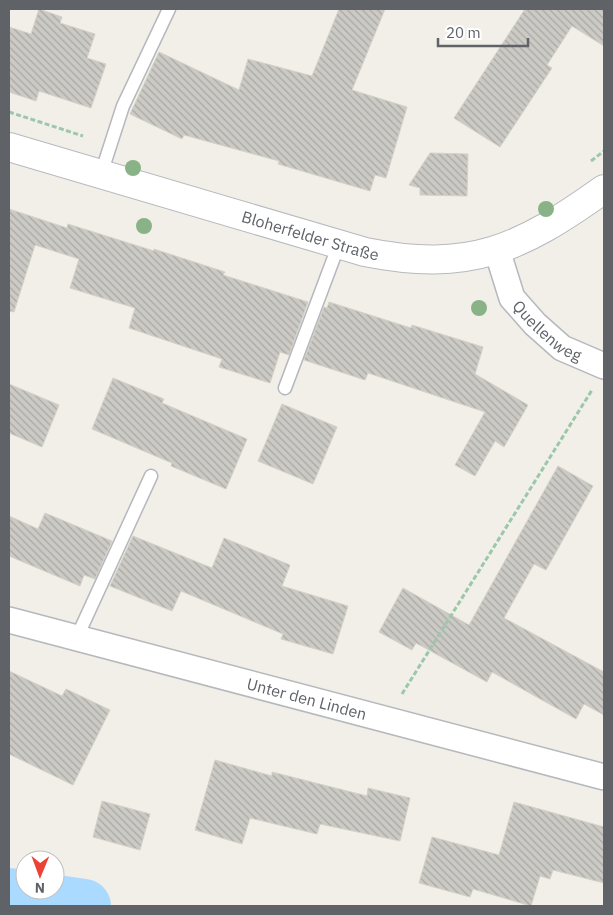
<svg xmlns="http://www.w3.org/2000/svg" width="613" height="915" viewBox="0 0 613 915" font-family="'IBM Plex Sans',sans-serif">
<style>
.education{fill:#e1ded6}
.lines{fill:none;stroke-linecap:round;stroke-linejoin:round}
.river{stroke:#aadaff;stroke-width:54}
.building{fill:url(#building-back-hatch);stroke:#d6d1c6}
.lane-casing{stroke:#b5b8bc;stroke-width:15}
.street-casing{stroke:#b5b8bc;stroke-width:28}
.secondary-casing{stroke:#b6babf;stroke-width:30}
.path{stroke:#9cc7a9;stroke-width:3;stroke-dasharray:5 2.5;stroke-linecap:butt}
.lane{stroke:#fff;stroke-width:12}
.street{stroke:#fff;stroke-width:25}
.secondary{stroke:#fff;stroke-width:28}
.tree{fill:#89b387}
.labels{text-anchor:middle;stroke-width:4;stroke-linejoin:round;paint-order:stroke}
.street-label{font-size:16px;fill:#5f6368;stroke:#fff}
</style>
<defs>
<pattern id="building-back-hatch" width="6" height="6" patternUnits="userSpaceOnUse" patternTransform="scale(1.25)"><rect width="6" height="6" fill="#cccac5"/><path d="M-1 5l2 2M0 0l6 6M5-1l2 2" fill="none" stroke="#a9a8a4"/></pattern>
</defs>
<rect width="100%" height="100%" fill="#f1efe8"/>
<!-- education -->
<path class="education" d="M17 896 84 906H15Z"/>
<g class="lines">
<!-- river -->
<path class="river" d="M9 895 84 906"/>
</g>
<!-- building -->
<path class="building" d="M39 9 62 17 60 23 95 34 87 58 106 64 91 108 39 91 36 101 9 92V27L31 34Z
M339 9H385L352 90 407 107 386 178 375 175 370 191 278 164 279 161 184 135 182 139 130 114 159 52 239 90 248 59 312 76Z
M525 9H604V46L572 26 547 65 552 68 500 147 454 118Z
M430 153 468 154 467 196 420 195V188L409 185Z
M9 209 67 228 68 224 154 251V249L225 272 223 275 308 302 289 355 280 352 270 383 219 367 222 359 129 328 135 308 70 288 79 259 35 245 14 312 9 311Z
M329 302 411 328 412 325 483 347 475 374 528 405 504 447 495 441 475 476 455 465 485 412 368 373 365 380 304 360 324 307 327 308Z
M113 378 164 399 162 403 247 439 226 489 171 466 172 463 92 429Z
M9 384 59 405 42 447 9 433Z
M282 404 337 427 313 484 258 461Z
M558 466 593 486 546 570 534 564 504 618 604 672V715L584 704 576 719 492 672 487 682 416 643 412 650 379 632 403 588 469 625Z
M45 513 112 541 95 579 84 575 80 586 9 556V516L38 529Z
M133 536 212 568 224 538 290 565 282 586 348 606 333 654 281 639 283 634 181 591 172 611 110 586Z
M9 671 62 696 66 689 110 710 73 785 9 754Z
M215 760 272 776V772L367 796 368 788 410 798 400 841 320 824 317 834 250 818 242 844 195 830Z
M102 801 150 814 140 850 93 837Z
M514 802 604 827V883L553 870 550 879 540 876 531 906 473 889 470 897 419 883 432 837 499 855Z"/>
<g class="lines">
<defs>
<path id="lane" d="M101 174 123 106 169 9
M285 388 339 244
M77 637 151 476"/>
<g id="street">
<path id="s1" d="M497 250 512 298 535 324 562 348 604 366"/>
<path id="s2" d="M9 620 604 777"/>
</g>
<g id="secondary">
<path id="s3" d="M9 147 365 252C470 273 520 249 604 189"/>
</g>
</defs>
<!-- lane casing -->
<use href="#lane" class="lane-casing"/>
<!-- street casing -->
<use href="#street" class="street-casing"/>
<!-- secondary casing -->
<use href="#secondary" class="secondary-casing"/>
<!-- path -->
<path class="path" d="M9 112 83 136
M591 161 604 151
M402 694 592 390"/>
<!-- lane -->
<use href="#lane" class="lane"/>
<!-- street -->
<use href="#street" class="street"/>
<!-- secondary -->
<use href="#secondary" class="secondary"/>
</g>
<!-- trees -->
<g class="tree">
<circle cx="133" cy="168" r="8"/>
<circle cx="546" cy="209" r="8"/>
<circle cx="144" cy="226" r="8"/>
<circle cx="479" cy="308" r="8"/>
</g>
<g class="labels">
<!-- street labels -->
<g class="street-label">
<text dy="6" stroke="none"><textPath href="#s3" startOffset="314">Bloherfelder Straße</textPath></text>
<text dy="6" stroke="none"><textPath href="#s1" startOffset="99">Quellenweg</textPath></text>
<text dy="6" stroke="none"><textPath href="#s2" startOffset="308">Unter den Linden</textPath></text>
</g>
</g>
<!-- border -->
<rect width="613" height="915" fill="none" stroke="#5f6368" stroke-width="20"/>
<!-- north arrow -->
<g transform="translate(40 875) rotate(181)"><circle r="24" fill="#ffffff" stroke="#bfc1c3"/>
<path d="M0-4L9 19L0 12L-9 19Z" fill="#ea4335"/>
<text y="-8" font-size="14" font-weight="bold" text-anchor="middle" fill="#5f6368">N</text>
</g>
<!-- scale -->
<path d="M438 38v8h90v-8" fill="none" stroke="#5f6368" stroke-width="2.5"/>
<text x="446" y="38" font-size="15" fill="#5f6368" stroke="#ffffff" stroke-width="4" paint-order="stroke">20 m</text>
</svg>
